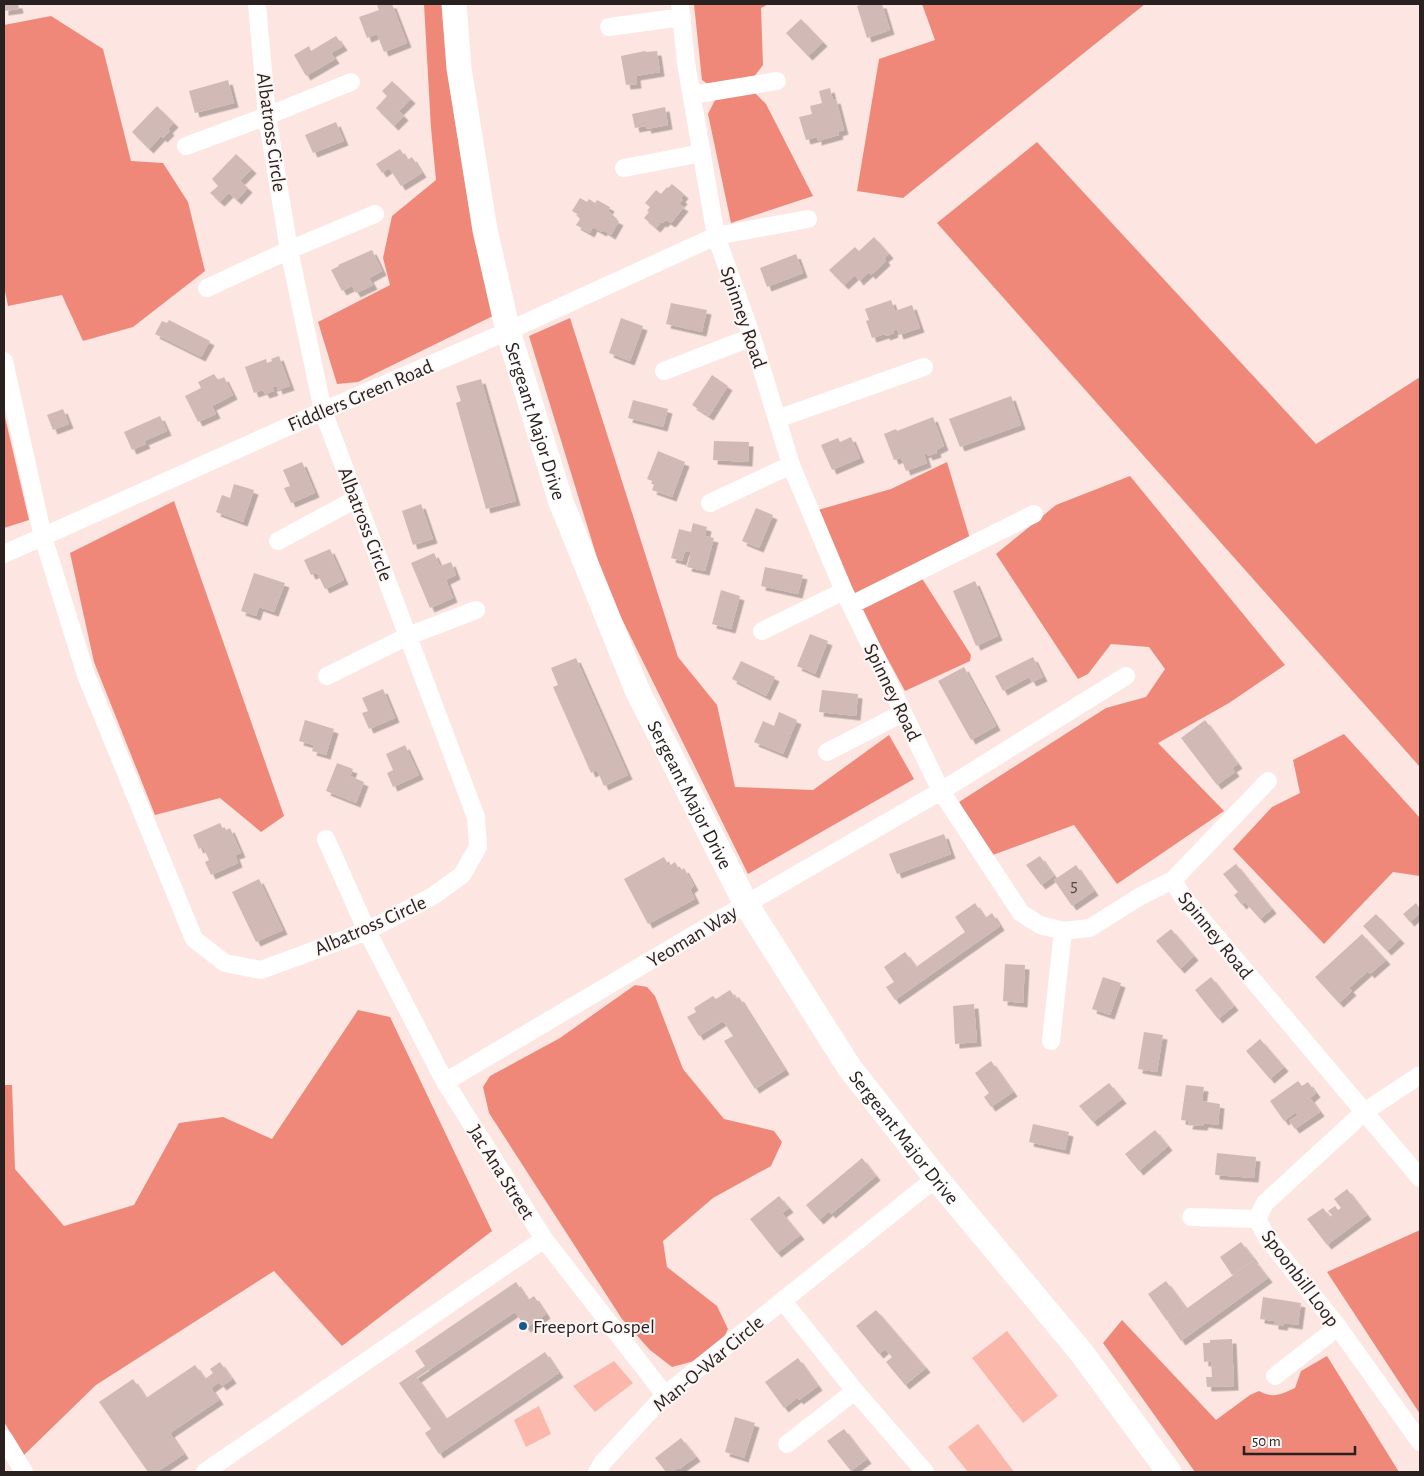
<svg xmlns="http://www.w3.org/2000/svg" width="1424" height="1476" viewBox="0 0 1424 1476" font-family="'Alegreya Sans',sans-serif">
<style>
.green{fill:#fcb7ab}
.forest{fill:#ef8878}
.building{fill:#d1bab6;filter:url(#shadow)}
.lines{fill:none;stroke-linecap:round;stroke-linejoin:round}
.street{stroke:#fff;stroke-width:18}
.secondary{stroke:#fff;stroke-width:25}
.poi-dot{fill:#16598e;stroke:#fcf7f6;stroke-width:2}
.labels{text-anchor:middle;stroke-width:4;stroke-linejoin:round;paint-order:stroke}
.number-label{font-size:18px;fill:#534745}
.street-label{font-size:20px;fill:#29211f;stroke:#fcf7f6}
.poi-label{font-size:20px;fill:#29211f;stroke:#fcf7f6;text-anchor:start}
</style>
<defs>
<filter id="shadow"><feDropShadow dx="4.5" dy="4.5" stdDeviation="0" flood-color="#0004"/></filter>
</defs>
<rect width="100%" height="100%" fill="#fde5e1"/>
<!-- green -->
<path class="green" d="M1007 1331 1058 1396 1023 1423 972 1358Z
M614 1361 633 1383 595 1412 573 1386Z
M539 1406 551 1434 526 1447 514 1420Z
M978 1424 1014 1472H968L948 1447Z"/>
<!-- forest -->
<path class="forest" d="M424 4H445L497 314 358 382 337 384 318 322 390 285 383 258 392 216 436 180 431 128Z
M694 4H768L761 8 763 65 753 78 709 85 702 80Z
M922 4H1145L903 198 857 191 879 59 935 40Z
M51 16 103 49 131 161 163 163 188 202 205 271 133 327 83 341 62 295 8 306 4 286V25Z
M754 92 766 104 813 196 731 223 708 114 715 100Z
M1037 142 1316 444 1420 377V767L937 223Z
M570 318 678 657 717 705 735 787 813 790 889 735 914 779 748 874 606 587 529 336Z
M4 413 29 520 4 528Z
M947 462 971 542 914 566 971 655 970 661 905 691 841 573 818 510 891 489Z
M1130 476 1285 665 1229 703 1158 743 1224 811 1117 884 1074 825 990 856 959 802 1106 708 1146 697 1165 669 1149 647 1111 644 1088 674 1078 679 996 554 1056 505Z
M174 501 284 816 261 832 220 798 155 815 94 662 70 553Z
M1344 734 1420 818V876L1393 872 1324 944 1233 849 1272 807 1300 793 1293 760Z
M635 985 647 987 655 996 683 1069 724 1119 774 1131 782 1142 771 1166 713 1198 663 1241 667 1267 717 1306 728 1329 722 1341 698 1360 672 1367 650 1350 622 1319 489 1113 483 1087 490 1076 560 1038Z
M358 1010 390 1017 492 1231 342 1346 274 1271 96 1385 24 1455 4 1422V1085H12L15 1169 64 1226 134 1205 179 1123 223 1117 272 1139Z
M1420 1230V1414L1327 1272Z
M1122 1320 1216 1420 1250 1395 1259 1391C1274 1399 1281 1394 1295 1388L1301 1371 1327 1356 1399 1472H1195L1103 1343Z"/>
<!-- building -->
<path class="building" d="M4 4H18L19 9 4 11Z
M382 4H392L407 43 384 52 377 34 367 38 359 17 379 10 377 5Z
M864 4H882L890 30 867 38 857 6Z
M801 19 823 42 808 56 786 33Z
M336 36 343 46 331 53 335 59 306 76 294 55 309 46 311 51Z
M645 51 646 52 657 51 660 72 636 76 637 84 626 85 621 56Z
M228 80 234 103 195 113 189 91Z
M392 81 411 99 399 111 404 116 394 126 376 108 387 96 382 91Z
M830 88 833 100 836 99 844 130 838 132 839 135 817 141V137L806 140 799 117 812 114 810 106 822 103 819 91Z
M157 106 174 123 168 129 170 131 163 138 161 136 149 149 132 132Z
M665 107 668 125 647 129 646 126 635 128 632 114Z
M336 122 344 141 313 153 305 135Z
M400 149 407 160 412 157 422 173 401 186 389 168 382 173 376 164Z
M236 154 252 169 240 181 248 188 237 200 229 193 220 202 210 193 218 186 212 179Z
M672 184 684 194 681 198 683 200 679 204 684 207 671 223 666 220 663 223 661 222 656 228 644 218 649 212 647 211 650 207 645 203 656 190 661 194 667 187 668 188Z
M580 198 587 202 589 199 595 203 597 200 610 207 608 211 613 215 611 217 619 221 611 235 603 230 602 232 593 227 590 233 576 225 580 219 578 217 579 215 572 211Z
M874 237 889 254 884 258 886 261 871 275 869 272 859 281 855 275 844 285 829 270 855 247 859 251Z
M372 250 382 271 369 278 373 285 356 293 352 286 342 291 331 270 339 266 338 265Z
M796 254 803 273 767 287 760 268Z
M891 300 895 311 912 305 920 328 899 335 897 329 893 331 894 333 886 336 885 334 872 338 866 321 869 320 865 309Z
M671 303 707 310 702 332 666 324Z
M621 318 643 326 630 361 609 353Z
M169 320 210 341 201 357 155 334 162 321 167 323Z
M279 356 290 386 278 390 277 386 272 387 274 391 265 394 263 390 254 393 245 367 266 359 267 363 272 361 271 359Z
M214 374 218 380 224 377 233 395 212 406 216 414 198 422 185 396 201 388 198 382Z
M712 375 728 386 709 416 692 405Z
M481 379 516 501 486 509 456 403 461 401 456 386Z
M1011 396 1021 425 960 447 949 419Z
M633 400 668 409 663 427 628 418Z
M63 409 69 424 53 430 47 415Z
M160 416 167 431 144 441 146 444 132 450 124 432Z
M933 417 944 446 936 450 937 453 928 456 927 453 924 454 927 463 906 471 901 458 894 460 884 434 896 429 897 431Z
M851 437 860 458 832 470 821 445 838 438 840 442Z
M714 441 749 442 748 462 713 460Z
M658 451 685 462 672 497 652 490 655 482 647 479Z
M302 462 315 493 291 503 284 488 290 486 283 470Z
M234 484 254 490 243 522 216 512 222 495 230 498Z
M421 504 433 539 413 545 402 511Z
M756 508 773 515 759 548 742 541Z
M693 523 707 527 705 536 714 538 705 571 687 567 691 552 685 551 682 561 671 558 679 529 691 532Z
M330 549 344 580 325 589 317 573 311 575 304 560Z
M434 553 440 566 451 562 456 575 446 580 453 598 430 608 411 563Z
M765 567 803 575 798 594 761 586Z
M254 573 285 583 274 612 259 607 256 616 241 611Z
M975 581 998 636 976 646 953 591Z
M721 590 740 596 731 629 712 624Z
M810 634 828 641 815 674 797 666Z
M1033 657 1043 677 1032 682 1029 677 1003 691 995 676Z
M576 658 628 775 604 786 597 770 591 773 553 687 558 685 551 668Z
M741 661 775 677 766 696 732 679Z
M964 667 996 726 971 740 938 681Z
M383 689 395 718 369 729 362 713 368 711 362 698Z
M822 690 858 694 856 716 819 712Z
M779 712 797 720 783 754 754 742 763 721 774 726Z
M305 720 334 729 326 755 312 751 314 745 299 741Z
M1205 720 1238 764 1232 768 1235 772 1217 785 1181 738Z
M405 745 419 775 393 787 387 773 393 770 386 754Z
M337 763 353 769 350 776 364 782 356 803 326 791Z
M220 823 224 831 230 828 241 853 235 855 238 863 211 875 205 862 209 860 203 847 199 849 193 835Z
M944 834 951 854 897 874 889 854Z
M1040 856 1054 876 1041 885 1026 865Z
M664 857 669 866 675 862 680 871 684 868 694 886 690 889 695 899 648 924 624 879Z
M1236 864 1272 909 1260 919 1245 902 1242 905 1234 895 1238 892 1223 874Z
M1076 865 1094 891 1072 906 1054 880Z
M259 879 283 930 256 942 232 892Z
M975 903 985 918 992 913 1000 926 895 1000 886 987 894 982 884 967 905 952 916 967 965 932 955 917Z
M1416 903 1420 909V913L1410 922 1403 914Z
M1376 914 1400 939 1387 951 1363 926Z
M1171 929 1194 956 1180 969 1156 941Z
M1362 934 1386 960 1370 974 1368 971 1349 988 1352 991 1339 1003 1315 977Z
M1005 964 1025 965 1023 1003 1003 1001Z
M1103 977 1121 983 1110 1015 1092 1009Z
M1211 977 1234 1006 1218 1019 1195 990Z
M730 990 736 999 739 997 785 1070 755 1089 724 1041 733 1036 723 1021 699 1036 687 1017 696 1012 694 1008 713 996 716 999Z
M974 1004 977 1042 955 1044 953 1006Z
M1144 1032 1163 1035 1157 1072 1138 1069Z
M1260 1039 1284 1067 1270 1079 1246 1051Z
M991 1061 1013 1092 991 1107 984 1097 989 1093 975 1073Z
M1298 1081 1302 1086 1308 1082 1316 1093 1310 1098 1320 1112 1295 1129 1289 1121 1298 1115 1296 1112 1284 1121 1270 1101Z
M1109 1083 1122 1099 1093 1122 1079 1106Z
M1186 1085 1204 1087 1202 1101 1220 1104 1218 1125 1204 1123 1203 1126 1188 1125 1189 1121 1181 1120Z
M1033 1124 1069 1132 1065 1150 1029 1142Z
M1155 1130 1168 1146 1139 1171 1125 1154Z
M1217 1153 1256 1157 1254 1178 1215 1175Z
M862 1158 876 1176 831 1214 829 1211 819 1220 806 1205Z
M1347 1189 1367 1215 1327 1245 1307 1219 1323 1208 1330 1217 1332 1215 1328 1211 1335 1206 1338 1210 1341 1208 1334 1199Z
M779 1196 789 1208 782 1213 800 1235 777 1253 750 1219Z
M1241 1242 1254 1259 1232 1275 1220 1257Z
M1254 1260 1268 1278 1181 1341 1168 1322Z
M1166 1281 1186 1308 1167 1321 1148 1294Z
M516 1282 528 1300 534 1296 546 1314 526 1328 515 1312 417 1378 446 1419 545 1352 559 1373 439 1454 425 1433 431 1429 399 1383 425 1366 415 1351Z
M1263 1297 1301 1303 1298 1325 1284 1323 1283 1326 1274 1325V1321L1260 1319Z
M876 1310 926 1368 905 1385 886 1362 892 1357 885 1349 879 1354 856 1326Z
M1232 1339 1234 1386 1207 1387 1206 1377H1212L1211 1361 1204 1362 1203 1343H1210V1340Z
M798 1358 818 1386 799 1400 797 1398 784 1408 765 1382Z
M220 1362 232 1379 222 1386 219 1382 211 1388 219 1400 170 1433 184 1454 157 1472H148L99 1402 133 1379 146 1398 195 1365 205 1379 213 1373 210 1369Z
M735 1417 755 1423 744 1458 725 1452Z
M844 1429 867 1459 851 1471 827 1441Z
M681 1438 696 1457 679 1469 678 1468 672 1472H666L655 1458Z"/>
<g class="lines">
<!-- street -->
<path class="street" d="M680 4 686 63 716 236 752 337 791 465 844 591 941 791 1021 913 1040 925 1063 931 1090 928 1139 897 1173 880 1182 896 1420 1178
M609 27 682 17
M692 95 777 81
M186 146 267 116 351 82
M624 168 702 153
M207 288 289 250 375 214
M4 361 43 537 86 675 194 939 225 963 261 970 367 931 433 896 462 875 478 847 476 817 323 411 289 250 267 116 257 4
M664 371 752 337
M777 419 924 367
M710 503 791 465
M278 541 356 499
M4 554 323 411 508 331 716 236 808 219
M851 605 1034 514
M762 631 844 591
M327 676 408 636 476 610
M827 752 903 713
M326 839 367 931 445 1082 544 1239 665 1395
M1173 880 1268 781
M1051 1041 1063 931
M1420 1075 1364 1112 1265 1203 1257 1219 1268 1239 1338 1327 1420 1442
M445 1082 746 904 941 791 1126 676
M1191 1217 1257 1219
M783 1301 855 1391 925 1472
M1275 1376 1338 1327
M4 1439 24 1472
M787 1444 855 1391
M205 1472 544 1239
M597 1472 603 1462 665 1395 936 1178"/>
<!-- secondary -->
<path class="secondary" id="s1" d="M454 4 459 68 485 230 508 331 561 502 637 690 746 904 849 1067 936 1178 1081 1352 1169 1472"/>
</g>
<!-- markers -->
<circle class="poi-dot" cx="523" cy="1326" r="5"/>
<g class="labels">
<!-- number labels -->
<g class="number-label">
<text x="1074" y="891">5</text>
</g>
<!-- street labels -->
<g class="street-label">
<text transform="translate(272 132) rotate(82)" y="7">Albatross Circle</text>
<text transform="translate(744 317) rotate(71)" y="7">Spinney Road</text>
<text transform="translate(360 395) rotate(-23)" y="7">Fiddlers Green Road</text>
<text dy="7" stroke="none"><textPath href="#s1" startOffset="426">Sergeant Major Drive</textPath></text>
<text transform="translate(366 524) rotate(69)" y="7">Albatross Circle</text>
<text transform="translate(893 692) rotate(64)" y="7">Spinney Road</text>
<text dy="7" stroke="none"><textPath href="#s1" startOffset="831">Sergeant Major Drive</textPath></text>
<text transform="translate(370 925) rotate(-24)" y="7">Albatross Circle</text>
<text transform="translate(1216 935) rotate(51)" y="7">Spinney Road</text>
<text transform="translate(692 936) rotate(-31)" y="7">Yeoman Way</text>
<text dy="7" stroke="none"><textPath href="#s1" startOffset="1236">Sergeant Major Drive</textPath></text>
<text transform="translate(502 1172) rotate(58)" y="7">Jac Ana Street</text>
<text transform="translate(1301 1278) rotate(53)" y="7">Spoonbill Loop</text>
<text transform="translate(708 1363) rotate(-40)" y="7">Man-O-War Circle</text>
</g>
<!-- poi labels -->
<g class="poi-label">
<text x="533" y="1333">Freeport Gospel</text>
</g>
</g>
<!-- border -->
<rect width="1424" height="1476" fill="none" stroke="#29211f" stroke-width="10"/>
<!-- scale -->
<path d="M1244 1446v8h111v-8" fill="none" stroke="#29211f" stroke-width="2.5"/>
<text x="1252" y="1446" font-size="15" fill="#29211f" stroke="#fcf7f6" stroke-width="4" paint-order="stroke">50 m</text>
</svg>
